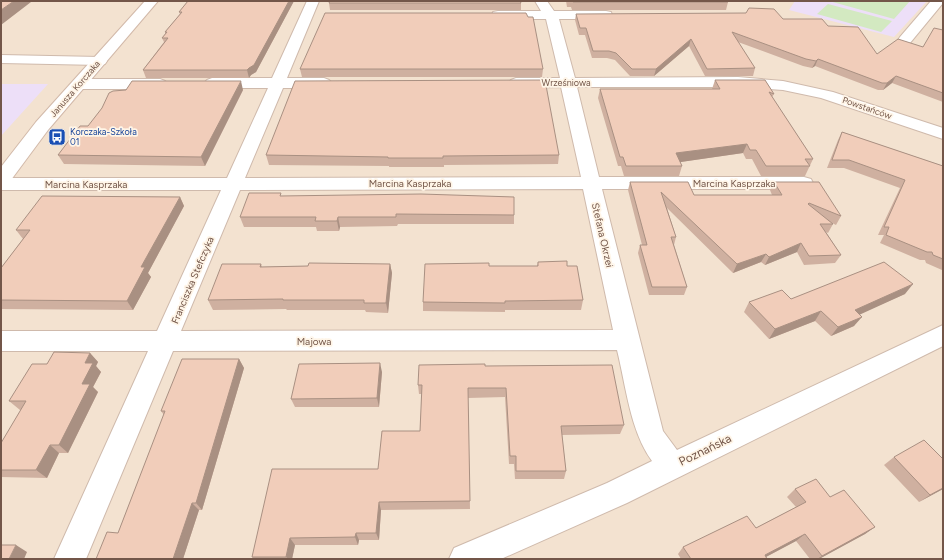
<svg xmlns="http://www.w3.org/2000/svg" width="944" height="560" viewBox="0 0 944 560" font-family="Figtree,sans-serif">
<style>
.residential{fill:#f3e2d0}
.education{fill:#eddff8}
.green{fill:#d3e9c1}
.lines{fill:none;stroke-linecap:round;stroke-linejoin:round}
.street-casing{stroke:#cfbaac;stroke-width:2}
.secondary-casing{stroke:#d2b9a9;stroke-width:2}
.street{fill:#fff;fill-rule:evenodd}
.secondary{fill:#fff;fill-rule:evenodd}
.wall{fill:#cfb0a0}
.shaded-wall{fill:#a99082}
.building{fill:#f1cdba;stroke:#a99082}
.labels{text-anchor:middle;stroke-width:3.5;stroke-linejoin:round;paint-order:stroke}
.far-street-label{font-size:9px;fill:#735649;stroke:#fff5e7}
.far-transit-label{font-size:9px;fill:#164399;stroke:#fff5e7;text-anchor:start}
.street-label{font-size:10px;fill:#735649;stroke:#fff5e7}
.near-street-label{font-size:12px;fill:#735649;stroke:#fff5e7}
</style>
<rect width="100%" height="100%" fill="#fcf0e2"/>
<!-- residential -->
<path class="residential" d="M1 1H943V559H1Z"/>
<!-- education -->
<path class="education" d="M795 1H927L894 37 789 10Z
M1 84H48L1 136Z"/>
<!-- green -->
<path class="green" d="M829 1H910L894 19Z
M828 4 892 21 881 32 817 14Z"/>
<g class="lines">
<defs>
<path id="street" d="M307 1H319L287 78H324L329 80 332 83 329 86 324 88H283L245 178 581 177 561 87 516 88 511 86 508 83 511 80 516 78H560L546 19H498L493 18 492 15 493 12 498 11H541L535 1H547L554 11H606L611 12 612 15 611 18 606 19H559L575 78 738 77 783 81 833 92 943 128V139L821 98 783 90 738 87H577L599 177H804L811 179 813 183 811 187 804 189H602L663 431 677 450 943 325V346L627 503 501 559H449L454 548 607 483 652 461C630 431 626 386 617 350L173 351 86 559H54L148 351H1V331H157L221 190H1V178H227L268 88H212L207 86 204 83 207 80 212 78H272ZM583 189 613 330 181 331 240 190Z
M931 1H943V3L910 43 905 44 900 43 898 40 900 37Z
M1 55 100 57 105 58 107 61 105 64 100 65 1 63Z
M79 79H160L165 81 168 84 165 87 160 89H79L74 87 71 84 74 81Z"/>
<path id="secondary" d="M145 1H158L48 130 8 184 1 186V167L36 122Z"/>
</defs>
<!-- street casing -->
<use href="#street" class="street-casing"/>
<!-- secondary casing -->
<use href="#secondary" class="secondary-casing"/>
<!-- street -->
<use href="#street" class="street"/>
<!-- secondary -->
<use href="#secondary" class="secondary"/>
</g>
<!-- wall -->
<path class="wall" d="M188 1H294L256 72 251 75 249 78H146L143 70 164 42 162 38 165 34V32L180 14 179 12Z
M566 1H727L728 2 726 10H572L571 7H567Z
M329 3H521V10H330Z
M576 14 783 19 828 26 877 54 923 47 942 30 943 28V102L892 83 883 90H878L815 66 812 68 803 66 738 42 755 68 753 76H705L689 46 654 76H630L615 60 607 58H592L585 35H579L575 20Z
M300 69H543L542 77H302Z
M715 80H765L774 94 772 97 813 159 805 176H761L752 159H746L743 153 680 162 682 166 679 176H624L621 166H618L598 98 600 89H712Z
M243 90 205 166 64 164 58 155 88 126Z
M842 132 943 166V269L942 270 926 263 925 260H920L880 243 884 235H878L900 188 844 168H827L838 140Z
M266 155H559L558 164 444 165V167H389V166L269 165Z
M630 182 694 195H772L770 190 774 182 841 216 836 225 832 223 833 224 828 233 826 232 841 255 835 263 804 265 797 252 765 265 761 262 733 273 667 208 676 237 674 245 687 287 684 295H649L638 253 640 245H642L628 190Z
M282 196 514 215V224H398L397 226 340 227 339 231H317L316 227H244L240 217Z
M180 197 184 206 148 273 151 277 133 310 1 309V268L23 239 16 230Z
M538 262 567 266 583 300 581 310H505V312L423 311V302L489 266H537Z
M261 264 262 267 390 264 392 273 388 313 366 312 365 310H287L286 309 213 310 208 300Z
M905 294 859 314 854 326 831 336 815 321 769 339 744 312 749 302 791 299Z
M90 353 98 362 96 366 101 372 93 387 98 392 68 453H59L47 478 1 477V443L21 410H20L9 401 47 364Z
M239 359 244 368 202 510H199L183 559 118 533 164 415 161 411Z
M485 366 624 425 620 434 562 435 566 471 564 479H515L514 464H509L505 397 468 398 470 509 381 510 379 540H359L358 545H295L292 559H254L252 557 378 469 420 431 422 394H419L418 385Z
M382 372 379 407H295L291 399Z
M894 457 943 489 919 502 884 465Z
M795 489 830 497 875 527 865 534 819 559H810L796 541 766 557 767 559H681L678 554 683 547 756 528 796 507 787 497Z"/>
<!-- shaded-wall -->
<path class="shaded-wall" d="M14 1H30L31 2 1 25V10Z
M289 1H294L256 72 251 75 249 78 247 70Z
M691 39 689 46 654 76 656 69Z
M818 59 815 66 812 68 816 61Z
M896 76 892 83 883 90 887 83Z
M241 81 243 90 205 166 201 157Z
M747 144 743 153 674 163 676 153Z
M180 197 184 206 148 273 151 277 133 310 127 301 141 267Z
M338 217 340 227 339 231 337 221Z
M801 243 797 252 765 265 769 257Z
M766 254 761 262 733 273 737 264Z
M390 264 392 273 388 313 386 303Z
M913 284 905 294 848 320 855 310Z
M821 311 815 321 769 339 775 329Z
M862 317 854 326 831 336 838 327Z
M90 353 98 362 96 366 101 372 93 387 98 392 68 453 59 445 82 384 85 363Z
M239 359 244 368 202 510 196 503Z
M380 363 382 372 379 407 377 398Z
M50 445 59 453 47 478 36 470Z
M943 488V489L919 502 930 495Z
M379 502 381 510 379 540 376 533Z
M192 503 199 510 183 559H173Z
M875 527 865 534 819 559H817L822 556Z
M356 533 359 540 358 545 355 537Z
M805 534 796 541 762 559 765 555Z
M290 538 295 545 292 559H288L286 557Z
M16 545 27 552 24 559H9Z"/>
<!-- building -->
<path class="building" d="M1 1H14L1 10Z
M188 1H289L254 65 249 68 247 70H143L168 38H162L167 32H165L182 12H179Z
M330 1H520L521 3H329Z
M573 1H727L728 2H573Z
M749 8 774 9 783 19H822L828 26 858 27 877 54 898 39 923 47 934 28 943 30V93L896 76 887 83H882L818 59 816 61 806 59 732 32 755 68 707 69 691 39 656 69H632L616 53 609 51H593L586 28H580L576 14 746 13Z
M325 13H526L528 17H533L543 69H300Z
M545 80 559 155 443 156V158H388V157L266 155 295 81Z
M715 80H765L774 94 769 92 813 159H805L810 166H766L756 150H750L747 144 676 153 682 166H626L623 157H620L600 89H720Z
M132 81H241L201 157 58 155 80 126H88L102 108 109 93 113 91 126 90Z
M842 132 943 166V259L933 255 932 252H927L886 235 889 227H884L905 180 849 160H832Z
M630 182H688L694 195H782L774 182H819L841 216 809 203 808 204 833 224H820L841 255 809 256 801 243 769 257 766 254 737 264 661 192 676 237H671L687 287H652L640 245H647Z
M249 193H281L280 196 421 194 514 197V215L396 214V217H338L337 221H315L316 217H240Z
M42 196 180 197 141 267H145L127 301 1 300V268L30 230H16Z
M567 261V266H577L583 300 505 301V303L423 302 425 264 489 263V266H538V262Z
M884 262 913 284 855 310 862 317 838 327 821 311 775 329 749 302 782 290 791 299Z
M309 263 390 264 386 303H364V300H283V299L208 300 222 264H261L260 267 308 266Z
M54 352 90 353 85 363H93L82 384H90L59 445H50L36 470H1V443L26 401H9L32 364H47Z
M182 359H239L196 503H192L173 559H96L107 532 118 533 165 411H161Z
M380 363 377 398 291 399 299 364Z
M485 364V366L612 365 624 425 561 426 566 471H516V456H510L506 388H468L470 501 379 502 376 533H356L355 537 290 538 286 557H252L272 469H378L382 431H420L422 385H418L419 365Z
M924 440 943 459V488L930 495 894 457Z
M816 479 830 497 844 490 875 527 822 556 805 534 765 555 767 559H691L683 547 747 516 756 528 806 502 795 489Z
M1 545H16L9 559H1Z"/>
<!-- icons -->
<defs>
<symbol id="bus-square" viewBox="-11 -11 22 22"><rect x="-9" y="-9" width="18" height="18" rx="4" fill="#1a4fb4" stroke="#fff5e7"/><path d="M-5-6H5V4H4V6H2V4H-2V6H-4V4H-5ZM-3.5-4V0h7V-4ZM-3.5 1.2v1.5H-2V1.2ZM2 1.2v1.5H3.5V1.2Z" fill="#fff"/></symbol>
</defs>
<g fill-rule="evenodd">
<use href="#bus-square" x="47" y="127" width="20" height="20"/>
</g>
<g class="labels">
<!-- far-street labels -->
<g class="far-street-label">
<text x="566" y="86">Wrześniowa</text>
<text transform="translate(75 89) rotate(-49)" y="3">Janusza Korczaka</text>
<text transform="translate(867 108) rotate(19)" y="3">Powstańców</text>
</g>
<!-- far-transit labels -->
<g class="far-transit-label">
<text x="70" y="135">Korczaka-Szkoła<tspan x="70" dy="10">01</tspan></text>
</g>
<!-- street labels -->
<g class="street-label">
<text x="410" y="187">Marcina Kasprzaka</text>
<text x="734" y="187">Marcina Kasprzaka</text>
<text x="86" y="188">Marcina Kasprzaka</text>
<text transform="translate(603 235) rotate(77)" y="4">Stefana Okrzei</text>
<text transform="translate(192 280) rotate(-67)" y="4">Franciszka Stefczyka</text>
<text x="314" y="345">Majowa</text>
</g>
<!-- near-street labels -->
<g class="near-street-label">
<text transform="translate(705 450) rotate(-26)" y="4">Poznańska</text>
</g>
</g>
<!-- border -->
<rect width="944" height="560" fill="none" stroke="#735649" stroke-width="4"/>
</svg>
